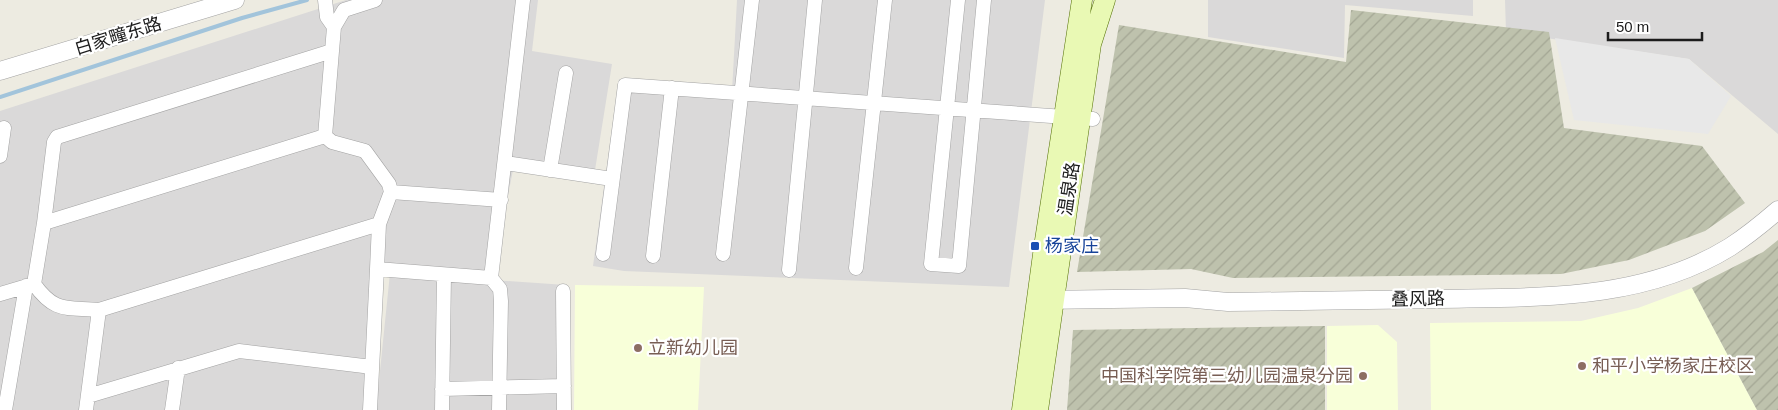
<svg xmlns="http://www.w3.org/2000/svg" width="1778" height="410" viewBox="0 0 1778 410" font-family="Helvetica,'Noto Sans SC',sans-serif">
<style>
.residential{fill:#dad9d9}
.education{fill:#f8ffd9}
.construction{fill:url(#construction-furrows)}
.parking{fill:#e8e8e8}
.lines{fill:none;stroke-linecap:round;stroke-linejoin:round}
.stream{stroke:#a2c4db;stroke-width:4}
.minor-casing{stroke:#a3a3a3;stroke-width:15}
.tertiary-casing{stroke:#a3a3a3;stroke-width:19}
.secondary-casing{stroke:#537005;stroke-width:21}
.minor{stroke:#fff;stroke-width:14}
.tertiary{stroke:#fff;stroke-width:18}
.secondary{stroke:#e9f9b4;stroke-width:20}
.transit-dot{fill:#1a4fb4;stroke:#fff;stroke-width:2}
.education-dot{fill:#8d6e63;stroke:#fff;stroke-width:2}
.labels{text-anchor:middle;stroke-width:4.5;stroke-linejoin:round;paint-order:stroke}
.street-label{font-size:18px;fill:#1c1c1c;stroke:#fff}
.transit-label{font-size:18px;fill:#164399;stroke:#fff;text-anchor:start}
.education-label{font-size:18px;fill:#785e54;stroke:#fff;text-anchor:start}
</style>
<defs>
<pattern id="construction-furrows" width="10" height="10" patternUnits="userSpaceOnUse" patternTransform="scale(1.25)"><rect width="10" height="10" fill="#bec2ad"/><path d="M-1 1l2-2M0 10L10 0M9 11l2-2" fill="none" stroke="#a3a694"/></pattern>
</defs>
<rect width="100%" height="100%" fill="#edebe1"/>
<!-- residential -->
<path class="residential" d="M346 0H538L532 51 612 64 595 170 515 160 492 276 380 268 368 410H0V111Z
M737 0H1045L1009 287 624 271 593 266 619 79 732 91Z
M1208 0H1473V16L1345 5 1344 58 1208 37Z
M1505 0H1778V134L1689 59 1506 32Z
M390 273 566 285V410H376Z"/>
<!-- education -->
<path class="education" d="M575 285 704 287 698 410H574Z
M1692 288 1757 410H1431L1430 323 1581 321 1638 308Z
M1378 325 1397 342 1398 410H1327V326Z"/>
<!-- construction -->
<path class="construction" d="M1351 10 1549 32 1564 128 1702 146 1745 203 1705 231 1629 260 1561 274 1233 278 1191 269 1077 272 1119 25 1346 62Z
M1778 240V410H1757L1692 288 1763 252Z
M1325 326V410H1067L1073 330Z"/>
<!-- parking -->
<path class="parking" d="M1555 38 1689 59 1731 96 1708 134 1574 120Z"/>
<g class="lines">
<!-- stream -->
<path class="stream" d="M0 97 242 18 307 0"/>
<defs>
<path id="minor" d="M958 0 931 264 959 266 984 0
M334 27 344 10 375 0
M325 136 332 142 365 151 389 184 391 192 379 224
M0 156 4 128
M505 163 612 179
M550 170 566 73
M391 192 501 200
M44 223 54 142 57 137 332 51
M603 254 625 85 1093 119
M723 254 752 0
M653 256 672 88
M856 268 885 0
M789 270 815 0
M491 278 500 289 501 301 499 410
M34 284C55 313 65 307 99 310L379 224 377 269 491 278 523 0
M563 291 564 410
M0 294 34 284 44 223 325 136 334 27 327 17 325 0
M442 389 564 386
M88 396 239 351 372 367
M5 410 26 286
M86 410 99 310
M172 410 178 368
M370 410 377 269
M442 410 444 275"/>
<path id="tertiary" d="M0 71 235 0
M1040 300 1185 298 1228 302C1298 301 1369 300 1439 299 1538 297 1643 301 1730 247 1747 236 1763 223 1778 210"/>
<path id="secondary" d="M1022 410 1044 247 1082 0
M1038 410 1091 44 1105 0"/>
</defs>
<!-- minor casing -->
<use href="#minor" class="minor-casing"/>
<!-- tertiary casing -->
<use href="#tertiary" class="tertiary-casing"/>
<!-- secondary casing -->
<use href="#secondary" class="secondary-casing"/>
<!-- minor -->
<use href="#minor" class="minor"/>
<!-- tertiary -->
<use href="#tertiary" class="tertiary"/>
<!-- secondary -->
<use href="#secondary" class="secondary"/>
</g>
<!-- markers -->
<rect class="transit-dot" x="1030" y="241" width="10" height="10" rx="2.5"/>
<g class="education-dot">
<circle cx="638" cy="348" r="5"/>
<circle cx="1582" cy="366" r="5"/>
<circle cx="1363" cy="376" r="5"/>
</g>
<g class="labels">
<!-- street labels -->
<g class="street-label">
<text transform="translate(118 36) rotate(-17)" y="6">白家疃东路</text>
<text transform="translate(1069 189) rotate(-81)" y="6">温泉路</text>
<text transform="translate(1418 299) rotate(-1)" y="6">叠风路</text>
</g>
<!-- transit labels -->
<g class="transit-label">
<text x="1045" y="252">杨家庄</text>
</g>
<!-- education labels -->
<g class="education-label">
<text x="648" y="354">立新幼儿园</text>
<text x="1592" y="372">和平小学杨家庄校区</text>
<text x="1353" y="382" text-anchor="end">中国科学院第三幼儿园温泉分园</text>
</g>
</g>
<!-- scale -->
<path d="M1608 32v8h94v-8" fill="none" stroke="#1c1c1c" stroke-width="2.5"/>
<text x="1616" y="32" font-size="15" fill="#1c1c1c" stroke="#ffffff" stroke-width="4" paint-order="stroke">50 m</text>
</svg>
